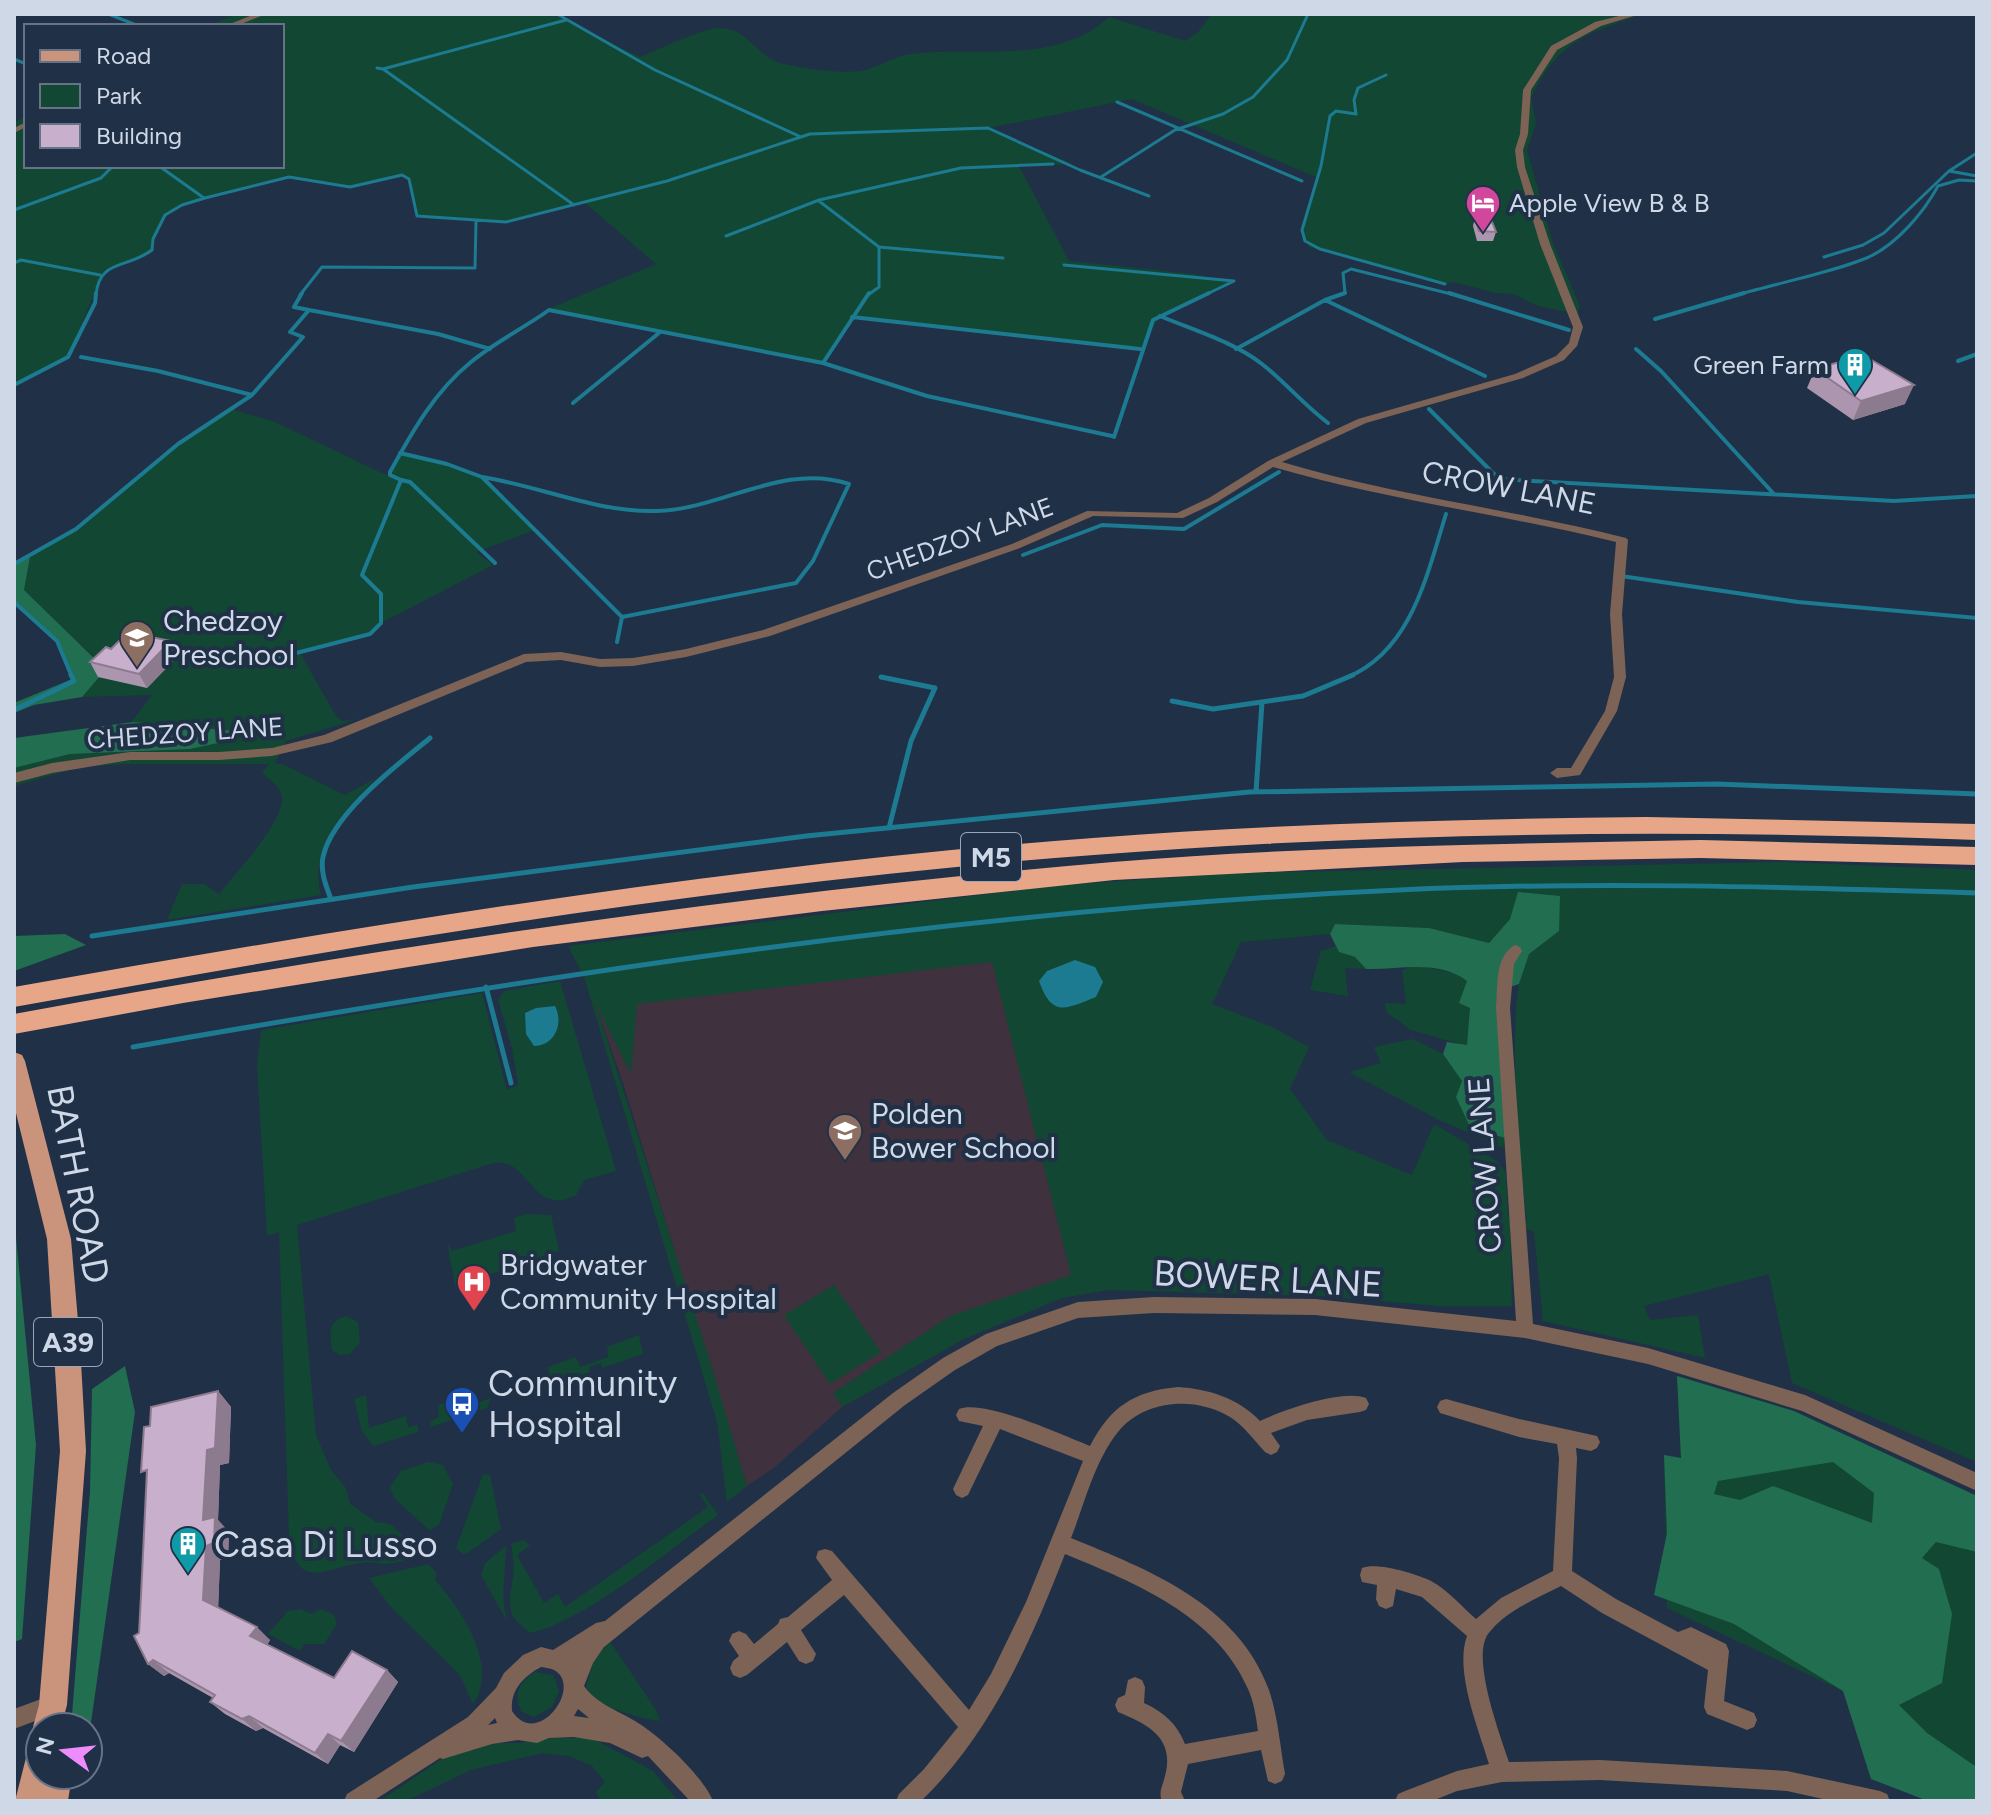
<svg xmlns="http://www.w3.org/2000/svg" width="1991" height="1815" viewBox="0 0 1991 1815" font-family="Figtree,sans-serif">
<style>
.education{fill:#40313e}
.green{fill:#124733;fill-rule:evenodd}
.forest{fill:#216e50;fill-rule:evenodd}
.water{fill:#1c7a91}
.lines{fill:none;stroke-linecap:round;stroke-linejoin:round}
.stream-far2{stroke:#1c7a91;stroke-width:3}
.stream-far1{stroke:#1c7a91;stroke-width:4}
.stream{stroke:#1c7a91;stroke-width:5}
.street{fill:#7d6256;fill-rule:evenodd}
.primary{fill:#ca937b;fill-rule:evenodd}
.highway{fill:#e8a689;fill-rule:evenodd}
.wall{fill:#ac96af}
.shaded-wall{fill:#8c7a8e}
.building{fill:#c8afcb;stroke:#8c7a8e;stroke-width:2}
.labels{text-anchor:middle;stroke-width:8;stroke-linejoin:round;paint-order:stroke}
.far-poi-label{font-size:26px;fill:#ced8e7;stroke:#203047;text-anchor:start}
.far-street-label{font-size:26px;fill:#ced8e7;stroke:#203047}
.shield{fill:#203047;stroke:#9aa6b7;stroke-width:2}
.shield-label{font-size:28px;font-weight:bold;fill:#ced8e7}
.street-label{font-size:30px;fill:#ced8e7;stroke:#203047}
.poi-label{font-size:30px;fill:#ced8e7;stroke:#203047;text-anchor:start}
.near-street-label{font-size:36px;fill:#ced8e7;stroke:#203047}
.near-poi-label{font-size:36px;fill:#ced8e7;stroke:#203047;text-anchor:start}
</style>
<rect width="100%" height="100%" fill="#203047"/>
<!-- education -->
<path class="education" d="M993 962 1078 1295 1062 1298 964 1339 842 1407 775 1467 747 1486 622 1080 592 994 796 969Z"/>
<!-- green -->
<path class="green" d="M237 14H552L640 57C655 51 706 27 719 28 748 28 756 56 780 63 799 68 847 75 865 70 881 66 894 56 911 54 975 46 1057 66 1109 17L1185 41 1198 32 1212 14H1644C1586 34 1559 40 1531 98L1536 123 1527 150 1553 243 1580 306 1577 314 1538 306 1513 294 1495 293 1454 282 1445 284 1309 247 1302 230 1318 178 1132 99 989 128 1072 164 1019 166 1069 261 1193 274 1234 283 1160 316 1140 349 852 317 823 363 546 310 656 264 584 202 506 222 423 218 417 216 409 179 402 175 350 187 289 177 182 205 166 215 153 239 152 250 140 259 104 270 68 357 14 385V123L26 116V166H282V26H208Z
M231 409 275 422 386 475H390L400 453 447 464 482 477 535 530 476 552 493 565 381 623 370 634 300 653 336 716 342 721 358 719 286 741 275 764H282L345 795 376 778C343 813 309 843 321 895L167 920 182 884H204L219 894C235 874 283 823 282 798 281 787 270 780 262 773L269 764H125L80 767 14 786V768L70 754 190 749 113 746 152 695 82 697 94 657 24 590 30 557 76 529 178 444Z
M1784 862 1977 870V1462L1792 1383 1769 1274 1644 1306 1650 1320 1698 1315 1705 1358 1543 1321 1534 1232 1510 1220 1512 1306H1438L1322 1296 1108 1290 1062 1298 964 1339 842 1407 833 1393 950 1316 1071 1275 992 962 637 1004 631 1074 595 1002 710 1361 747 1486 727 1502 717 1422 584 977 568 946 1061 885 1238 873ZM1510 919 1559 931C1550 938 1536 945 1529 954 1502 991 1521 1172 1527 1222L1508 1215 1506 1173 1497 1161 1434 1124 1412 1175 1327 1140 1290 1089 1309 1047 1272 1027 1212 1004 1241 942 1330 934 1335 924 1429 928 1489 943Z
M1336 946 1339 952 1355 957 1366 969 1345 968 1348 996 1310 990 1321 951Z
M1417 965 1457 974 1467 981 1471 1019 1467 1046 1411 1030 1386 1012 1385 1003 1406 1004 1402 970Z
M560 981 616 1171 584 1180 576 1195C531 1218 531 1157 493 1163L297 1225 316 1435 331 1470 346 1488 350 1504 376 1522 390 1524 420 1551 418 1556C409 1559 397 1563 387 1564 378 1564 370 1561 361 1563 326 1567 298 1593 289 1537L279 1232 267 1236 257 1065 261 1030 482 993 507 1090 518 1085 512 1048 498 1000 504 991Z
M1413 1039 1443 1054 1505 1138 1503 1148 1437 1119 1349 1072 1381 1063 1374 1047Z
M526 1214 551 1215 559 1251 455 1286 447 1242 452 1251 516 1231 514 1218Z
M834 1285 881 1352 830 1384 784 1315Z
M346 1316 358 1322 360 1342 350 1354 340 1355 332 1350C330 1334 327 1321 346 1316Z
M639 1335 643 1354 602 1368 601 1363 589 1367 590 1372 536 1391 529 1385 550 1377 548 1367 576 1357 580 1367 608 1357 607 1347Z
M1677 1376 1794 1411 1977 1496V1768C1944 1744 1898 1740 1859 1733L1843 1691 1667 1608 1664 1455 1681 1458Z
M468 1394 471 1405 491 1398 487 1408 431 1427 430 1421 439 1417 438 1405Z
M366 1395 369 1428 406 1416 408 1427 418 1425V1432L373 1446 362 1431 354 1399Z
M428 1462 443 1465 453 1484 439 1525 429 1530 394 1498 390 1487 401 1471Z
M483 1474 490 1475 501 1529 468 1553 463 1554 456 1548Z
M703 1493 718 1515C668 1551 588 1619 531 1633 504 1615 509 1604 513 1577 514 1566 513 1555 511 1544L523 1540 530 1545 517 1555 544 1603 558 1594 565 1607 708 1507 700 1495Z
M506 1546C506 1573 499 1598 508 1623L481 1575 485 1563Z
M428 1564 437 1573 435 1580C461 1609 500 1666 473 1704L459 1674 390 1606 369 1578Z
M301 1609 311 1614 321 1609 334 1615 337 1624 324 1644H304L300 1651 268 1634 288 1611Z
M609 1640 656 1710 660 1721C636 1718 619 1710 596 1703L586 1687 593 1663Z
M535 1672 553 1675 559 1691 552 1707 534 1717 522 1712C512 1696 519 1681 535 1672Z
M554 1738H592L653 1771 678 1801H601L596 1792 605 1782 592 1766 569 1756 542 1753 471 1770 406 1801H380L443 1758 491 1743H518Z"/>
<!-- forest -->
<path class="forest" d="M30 557 24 590 94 658 92 665 106 669 82 697 34 705 14 713V703L72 679 57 641 14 602V564Z
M133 722 236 731 232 740 190 749 70 754 14 768V738Z
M1518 892 1560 896 1559 931 1529 954 1519 984 1501 990 1505 1138 1470 1127 1456 1097 1462 1081 1443 1054 1447 1042 1467 1045 1470 1008 1459 1003 1467 981C1437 959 1400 970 1366 969L1355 957 1339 952 1330 934 1335 924 1429 928 1489 943 1510 919Z
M65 934 86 945 14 971V936Z
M14 1216 36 1445 22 1639 14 1642Z
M125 1366 135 1412 88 1744V1727H71L90 1491 92 1389Z
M1677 1376 1794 1411 1977 1496V1552L1936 1542 1922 1558 1939 1569 1952 1614 1942 1683 1899 1705 1927 1733 1975 1766 1977 1753V1801H1928L1871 1779 1843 1691 1734 1624 1654 1595 1667 1533 1664 1455 1681 1458ZM1833 1462 1874 1493 1872 1523 1773 1486 1740 1500 1714 1494 1718 1481Z"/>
<!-- water -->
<path class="water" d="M1075 960 1095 967 1103 982 1096 997C1066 1009 1052 1018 1039 981L1047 971Z
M555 1006C564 1023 555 1046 534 1046L526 1034 525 1013 536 1008Z"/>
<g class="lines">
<!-- stream-far2 -->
<path class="stream-far2" d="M108 14 139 26
M557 14 655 70 801 137
M14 59 26 64
M377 68 383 69 566 20
M383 69 574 205
M1386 75 1358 88 1354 100 1356 114 1336 111 1330 116 1321 166 1302 230 1305 241 1320 249 1445 284
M1117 102 1302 181
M1977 153 1949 171 1977 176
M159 166 204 198
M1101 177 1175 130 1223 114 1253 97 1287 60 1308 14
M819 201 879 247V287L868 295
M14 210 101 178 113 166
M726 236 819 200 961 168 1053 164
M879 247 1003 258
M1824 257 1863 245 1884 233 1949 171
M14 263 21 260 100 275
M1064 265 1234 281 1205 295
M96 295C99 259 127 269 152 250L153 239 165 215 182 205 205 198 289 177 350 187 402 175 409 179 417 216 506 222 667 181 810 134 988 128 1080 170 1149 196
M300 295 322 267 475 268 476 221
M1339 295 1345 293 1343 273 1351 269 1455 295
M1737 295C1778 283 1831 273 1869 257 1897 244 1924 212 1938 186L1959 180 1977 181"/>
<!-- stream-far1 -->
<path class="stream-far1" d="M1449 293 1569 330
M1325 300 1485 376
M309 310 438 334 490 349
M1160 316C1193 330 1234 342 1262 364 1285 382 1304 405 1328 423
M852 317 1140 349
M1655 319 1744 293
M1236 349 1325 300 1345 293
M1636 349 1661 371 1773 493
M81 357 158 371 252 395
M1958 361 1977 354
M823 363 869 293
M14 385 68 357 95 303 96 293
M573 403 659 333
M1429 409 1499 479 1894 501 1977 496
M1114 437 1153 320 1209 293
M400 453 447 464 482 477 622 617 617 642
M482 477C540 486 598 513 657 511 723 509 783 462 849 484L813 561 796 583 622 617
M401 480 410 482 495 563
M1023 555 1102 525 1184 529 1279 472
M14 564 76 529 178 444 252 395 303 337 290 332 309 310 294 307 302 293
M1621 576 1798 602 1977 618
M14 602 57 641 72 677
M273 659 370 634 381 623V594L362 575 401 480 390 475V472C412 432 435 391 471 362 495 342 524 328 549 310L823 363 927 396 1112 436
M1348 677C1412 650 1427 574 1446 514"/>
<!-- stream -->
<path class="stream" d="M881 677 935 688 911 741 889 828
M1172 701 1213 709 1303 696 1353 675
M14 710 74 681 71 675
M1256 792 1262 702
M331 899C326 886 320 871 323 857 332 814 397 765 430 738
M92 936 413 887 806 836 1249 792 1717 784 1977 794
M486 987 511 1083
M133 1047C552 974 974 909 1399 890 1592 881 1785 887 1977 893"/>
<!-- street -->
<path class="street" d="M255 14H266L236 26H225Z
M1627 14H1640L1601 26 1557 50 1531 90 1528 134 1523 150 1525 167 1550 244 1583 327 1577 346 1564 360 1523 378 1366 423 1282 462C1395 496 1512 509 1626 538L1628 540 1622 614 1626 677 1617 711 1580 775 1557 778 1550 773 1557 768H1571L1605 711 1614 677 1610 614 1616 542C1502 514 1386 500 1273 467L1217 502 1183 518 1093 516 1020 548 770 636 686 657 633 666 600 667 561 660 526 662 332 742 272 756 219 760H130L52 773 14 783V773L52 763 130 752H219L272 748 324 735 524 654 561 652 600 659 633 658 686 649 763 630 1012 544 1087 511 1177 513 1209 498 1268 461 1358 419 1515 374 1556 356 1569 343 1573 327 1540 244 1517 167 1515 150 1520 134 1523 90 1551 46 1595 22Z
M26 122V127L14 133V128Z
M1515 945 1520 947 1522 951 1514 964 1510 1008 1533 1324 1648 1348 1805 1395 1977 1473V1491L1802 1411 1648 1364 1525 1338 1315 1315 1154 1313 1078 1318 997 1346 955 1370 905 1405 604 1647 593 1663 584 1686C597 1704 617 1710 635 1721 659 1735 703 1776 713 1801H690L648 1756 642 1758 610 1743 574 1737 549 1738 537 1743 518 1740 492 1744 443 1759 440 1758 373 1801H344L347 1794 468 1717 496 1688 504 1673 523 1655 541 1647 553 1650 596 1623 605 1621 893 1393 943 1358 986 1334 1078 1302 1154 1297 1315 1299 1516 1321 1496 1008C1498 988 1494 956 1515 945ZM541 1667C546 1668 550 1668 554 1670 584 1686 537 1750 512 1711 510 1690 524 1676 541 1667ZM578 1709 589 1718 574 1716ZM495 1718 497 1723 488 1725Z
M1178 1387C1209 1389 1238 1398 1260 1421 1283 1410 1342 1389 1366 1398L1369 1404 1366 1410 1360 1412 1307 1420 1271 1433 1280 1446 1277 1452 1271 1455 1265 1452C1254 1440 1244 1426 1230 1417 1196 1396 1144 1399 1118 1432 1094 1462 1085 1503 1071 1538 1149 1570 1238 1604 1269 1690 1278 1717 1280 1746 1285 1774L1282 1781 1275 1784 1268 1781 1261 1750 1188 1764 1181 1792 1185 1801H1162C1158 1792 1163 1785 1165 1776 1175 1738 1149 1725 1118 1712L1115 1705 1118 1698 1125 1695 1128 1680 1135 1677 1142 1680 1145 1687 1144 1703C1164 1712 1177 1724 1185 1744L1258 1731C1256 1717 1254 1702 1248 1689 1216 1615 1135 1583 1065 1554 1030 1643 991 1734 921 1801H896L899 1794 924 1769 958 1727 844 1595 801 1630 816 1654 813 1661 806 1664 799 1661 787 1642 747 1675 740 1678 733 1675 730 1668 733 1661 739 1656 729 1641 732 1634 739 1631 746 1634 754 1644 778 1624 780 1619 788 1617 832 1580 816 1558 818 1551 825 1549 832 1551 969 1710 991 1674 1026 1602 1083 1461 1000 1429 968 1495 962 1498 956 1495 953 1489 983 1426 959 1421 956 1415 959 1409C984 1399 1062 1435 1090 1446 1110 1407 1134 1391 1178 1387Z
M1446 1399 1519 1419 1597 1436 1600 1442 1597 1448 1591 1451 1576 1448 1577 1458 1572 1571 1616 1599 1678 1632 1691 1627 1726 1644 1729 1651 1724 1701 1754 1713 1757 1720 1754 1727 1747 1730 1707 1714 1704 1707 1708 1670 1602 1613 1561 1586C1536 1599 1505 1611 1488 1634 1471 1658 1500 1735 1509 1762L1600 1760 1787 1771 1880 1791 1887 1794 1890 1801H1832L1787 1791 1600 1780 1502 1782 1457 1791 1432 1801H1395L1398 1794 1405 1791 1457 1771 1489 1764C1479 1730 1454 1671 1467 1636L1422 1597 1396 1589 1393 1606 1386 1609 1379 1606 1376 1599 1377 1585 1362 1582 1360 1575 1362 1568C1378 1562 1416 1574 1431 1581 1447 1589 1462 1607 1476 1619L1501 1598 1553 1571 1559 1458 1557 1444 1519 1437 1440 1413 1437 1407 1440 1401Z
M52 1695 59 1698 62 1705 59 1712 14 1729V1709Z"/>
<!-- primary -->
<path class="primary" d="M14 1052 22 1055 25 1061 71 1239 80 1344 86 1451 67 1705 61 1727H40V1775H72L68 1801H15L30 1742 39 1738 33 1727 39 1705 60 1451 47 1239 14 1105Z"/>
<!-- highway -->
<path class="highway" d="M1646 817 1977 824V840C1683 829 1388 832 1094 855 732 882 371 942 14 1007V987C371 924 731 865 1093 838 1277 824 1461 819 1646 817Z
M1701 840 1977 847V865L1701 858 1463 862 1114 880 822 911 533 947 183 1003 14 1034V1014C377 948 744 893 1113 862 1308 846 1505 844 1701 840Z"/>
</g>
<!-- wall -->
<path class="wall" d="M1475 217 1496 232 1493 241H1477L1473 226Z
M1815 369 1905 404 1853 420 1807 388Z
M178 656 147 688 98 677 90 662Z
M218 1391 231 1407 229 1463 220 1465 218 1520 229 1532 228 1558 220 1560 218 1608 270 1640 267 1645 334 1678 387 1670 398 1682 354 1752 340 1745 328 1764 263 1728 256 1731 225 1714 210 1702 213 1698 169 1673 164 1676 148 1664 139 1633 150 1426Z"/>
<!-- shaded-wall -->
<path class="shaded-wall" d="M1914 385 1905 404 1853 420 1861 401Z
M171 641 178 656 147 688 139 674Z
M218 1391 231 1407 229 1463 220 1465 218 1520 229 1532 228 1558 220 1560 218 1614 203 1600V1520L207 1450Z
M257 1627 270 1640 264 1649 250 1636Z
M153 1660 169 1673 164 1676 148 1664Z
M387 1670 398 1682 354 1752 341 1741Z
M249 1716 263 1728 256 1731 242 1719Z
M328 1734 340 1745 328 1764 315 1753Z"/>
<!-- building -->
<path class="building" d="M1475 217H1490L1496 232 1479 231Z
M1863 355 1914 385 1861 401 1815 369Z
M151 637 171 641 139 674 90 662 106 647 111 649 121 639 144 644Z
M218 1391 215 1448 207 1450 203 1520 215 1517 214 1543 206 1546 203 1600 257 1627 250 1636 334 1678 352 1651 387 1670 341 1741 328 1734 315 1753 249 1716 242 1719 210 1702 215 1695 153 1660 148 1664 134 1636 139 1633 141 1596 147 1470 141 1472 144 1427 150 1426 151 1407Z"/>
<!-- icons -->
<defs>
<symbol id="hotel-pin" viewBox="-11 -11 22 30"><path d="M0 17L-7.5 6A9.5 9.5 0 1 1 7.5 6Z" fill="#d1479c" stroke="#203047"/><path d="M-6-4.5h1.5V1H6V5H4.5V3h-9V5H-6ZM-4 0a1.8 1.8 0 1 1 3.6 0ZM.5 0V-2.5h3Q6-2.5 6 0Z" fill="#fff"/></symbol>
<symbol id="building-pin" viewBox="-11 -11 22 30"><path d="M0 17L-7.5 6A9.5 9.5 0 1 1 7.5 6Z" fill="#0f9aa8" stroke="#203047"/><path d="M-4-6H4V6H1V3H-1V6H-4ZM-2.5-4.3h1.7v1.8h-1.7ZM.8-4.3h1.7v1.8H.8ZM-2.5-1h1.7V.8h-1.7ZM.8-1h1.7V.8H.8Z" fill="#fff"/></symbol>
<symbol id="school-pin" viewBox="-11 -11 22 30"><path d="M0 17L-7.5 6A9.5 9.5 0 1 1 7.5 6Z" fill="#8d6e63" stroke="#203047"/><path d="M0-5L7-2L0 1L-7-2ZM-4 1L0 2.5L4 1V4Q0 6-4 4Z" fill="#fff"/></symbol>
<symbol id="hospital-pin" viewBox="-11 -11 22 30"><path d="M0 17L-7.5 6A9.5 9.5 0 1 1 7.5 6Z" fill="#e0444e" stroke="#203047"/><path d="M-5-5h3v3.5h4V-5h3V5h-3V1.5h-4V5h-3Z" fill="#fff"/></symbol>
<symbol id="bus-pin" viewBox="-11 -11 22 30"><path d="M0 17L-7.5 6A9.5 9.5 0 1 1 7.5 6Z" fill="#1a4fb4" stroke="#203047"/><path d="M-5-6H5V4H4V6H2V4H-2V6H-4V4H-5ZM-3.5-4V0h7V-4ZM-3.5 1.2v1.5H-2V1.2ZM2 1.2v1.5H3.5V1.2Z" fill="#fff"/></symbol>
</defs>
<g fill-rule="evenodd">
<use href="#hotel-pin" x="1463" y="183" width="40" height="54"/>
<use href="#building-pin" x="1835" y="345" width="40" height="54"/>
<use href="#school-pin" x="117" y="618" width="40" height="54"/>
<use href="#school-pin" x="825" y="1111" width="40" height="54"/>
<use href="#hospital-pin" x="454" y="1262" width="40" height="54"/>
<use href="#bus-pin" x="442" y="1384" width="40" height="54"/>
<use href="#building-pin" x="168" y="1524" width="40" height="54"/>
</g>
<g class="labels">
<!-- far-poi labels -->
<g class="far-poi-label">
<text x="1509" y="212">Apple View B &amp; B</text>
<text x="1829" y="374" text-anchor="end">Green Farm</text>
</g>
<!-- far-street labels -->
<g class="far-street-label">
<text transform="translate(960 539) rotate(-20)" y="9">CHEDZOY LANE</text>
<text transform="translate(185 733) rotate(-4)" y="9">CHEDZOY LANE</text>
</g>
<!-- shield labels -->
<g class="shield">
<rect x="961" y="833" width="60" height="48" rx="6"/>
<rect x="34" y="1318" width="68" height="48" rx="6"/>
</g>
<g class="shield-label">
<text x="991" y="867">M5</text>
<text x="68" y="1352">A39</text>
</g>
<!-- street labels -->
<g class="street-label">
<text transform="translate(1509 488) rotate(11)" y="10">CROW LANE</text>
<text transform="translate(1485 1165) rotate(-94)" y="10">CROW LANE</text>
</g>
<!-- poi labels -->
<g class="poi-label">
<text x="163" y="631">Chedzoy<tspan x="163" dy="34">Preschool</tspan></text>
<text x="871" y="1124">Polden<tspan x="871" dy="34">Bower School</tspan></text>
<text x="500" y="1275">Bridgwater<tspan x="500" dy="34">Community Hospital</tspan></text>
</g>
<!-- near-street labels -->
<g class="near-street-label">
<text transform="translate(79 1184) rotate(79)" y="13">BATH ROAD</text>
<text transform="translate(1268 1278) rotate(3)" y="13">BOWER LANE</text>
</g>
<!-- near-poi labels -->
<g class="near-poi-label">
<text x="488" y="1396">Community<tspan x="488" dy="41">Hospital</tspan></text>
<text x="214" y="1557">Casa Di Lusso</text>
</g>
</g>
<!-- border -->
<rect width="1991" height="1815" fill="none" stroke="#ced8e7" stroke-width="32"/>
<!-- legend -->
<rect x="24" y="24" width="260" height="144" fill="#203047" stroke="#667387" stroke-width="2"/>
<rect x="40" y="50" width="40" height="12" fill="#ca937b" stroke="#667387" stroke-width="2"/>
<text x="96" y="64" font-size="24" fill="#ced8e7">Road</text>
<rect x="40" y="84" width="40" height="24" fill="#124733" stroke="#667387" stroke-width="2"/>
<text x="96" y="104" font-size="24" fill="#ced8e7">Park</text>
<rect x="40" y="124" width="40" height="24" fill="#c8afcb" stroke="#667387" stroke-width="2"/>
<text x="96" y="144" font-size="24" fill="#ced8e7">Building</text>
<!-- north arrow -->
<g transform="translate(64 1751) rotate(285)"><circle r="38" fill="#203047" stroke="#667387" stroke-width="2"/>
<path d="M0-6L14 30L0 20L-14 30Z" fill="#ed8cfa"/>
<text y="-12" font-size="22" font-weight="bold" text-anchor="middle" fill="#ced8e7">N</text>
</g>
</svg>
